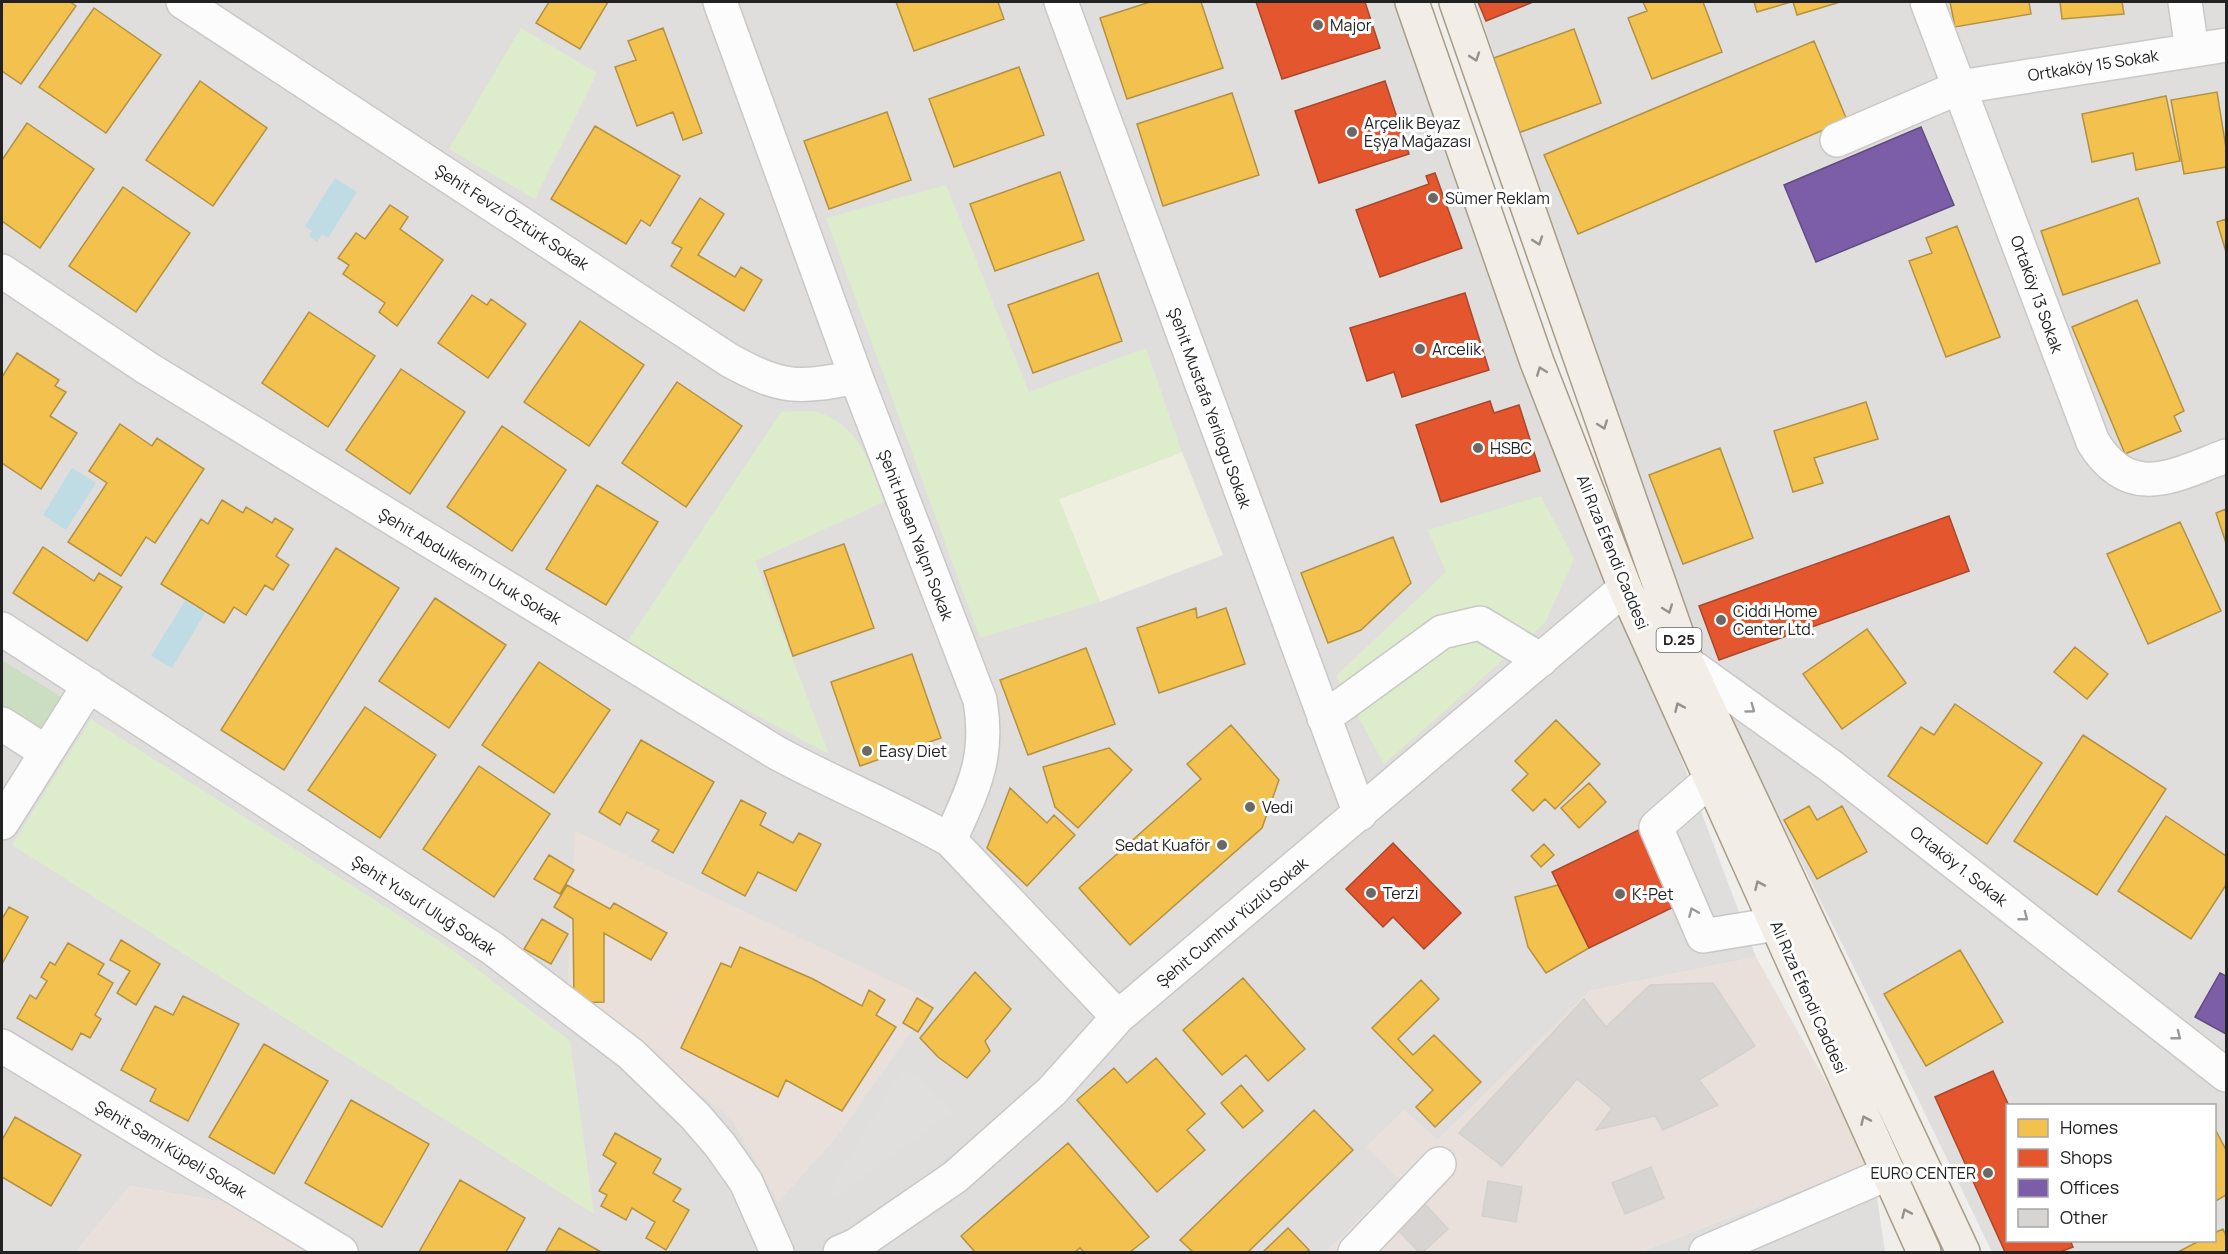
<svg xmlns="http://www.w3.org/2000/svg" width="2228" height="1254" viewBox="0 0 2228 1254" font-family="Manrope,sans-serif">
<style>
.residential{fill:#dfdedc;fill-rule:evenodd}
.military{fill:#eae0db}
.farmland{fill:#efefdf}
.grass{fill:#ddeccb}
.forest{fill:#cbdec1}
.parking{fill:#e0dfde}
.water{fill:#bfdbe3}
.homes{fill:#f2c14e;stroke:#b49141;stroke-width:1.5}
.shops{fill:#e4572e;stroke:#aa472a;stroke-width:1.5}
.offices{fill:#7b5ea7;stroke:#604c7f;stroke-width:1.5}
.building{fill:#d7d4d2;stroke:#d3d0cc;stroke-width:1.5}
.lines{fill:none;stroke-linecap:round;stroke-linejoin:round}
.minor-casing{stroke:#c9c8c7;stroke-width:36}
.major-casing{stroke:#a79c86;stroke-width:36}
.minor{stroke:#fdfcfc;stroke-width:33}
.major{stroke:#f3ede7;stroke-width:33}
.oneway{stroke:#95928e}
.oneway2{stroke:#9a9a9a}
.poi-dot{fill:#6a6968;stroke:#fff;stroke-width:2}
.labels{text-anchor:middle;stroke-width:6;stroke-linejoin:round;paint-order:stroke}
.shield{fill:#fff;stroke:#646464;stroke-width:1.5}
.shield-label{font-size:15px;font-weight:bold;fill:#222}
.poi-label{font-size:16px;fill:#222;stroke:#fff;text-anchor:start}
.street-label{font-size:16px;fill:#222;stroke:#fff}
</style>
<rect width="100%" height="100%" fill="#f0eeeb"/>
<!-- residential -->
<path class="residential" d="M2 2H1396L1756 957 1590 991 1437 1141 1404 1110 1400 1180 1326 1252H306L223 1202 130 1186 76 1252H2Z
M1476 2H2226V1252H1992L1872 1004 1697 653ZM2008 1106H2214V1240H2008Z
M1872 1163 1885 1252H1640Z"/>
<!-- military -->
<path class="military" d="M575 831 933 1001 836 1138 778 1202 731 1118 567 994Z
M1756 957 1872 1163 1640 1252H1326L1400 1180 1366 1147 1404 1110 1438 1140 1590 991Z
M130 1186 223 1202 306 1252H76Z"/>
<!-- farmland -->
<path class="farmland" d="M1182 452 1223 555 1100 602 1059 499Z"/>
<!-- grass -->
<path class="grass" d="M521 28 597 73 535 199 449 149Z
M946 185 1029 392 1146 348 1182 452 1059 499 1100 602 980 638 826 218Z
M781 412C794 412 811 409 823 414 861 428 871 468 884 502L755 561 829 754 625 645Z
M1541 496 1574 559 1545 623 1384 764 1336 676 1446 572 1428 530Z
M91 719 450 948 570 1041 594 1214 12 845Z"/>
<!-- forest -->
<path class="forest" d="M2 660 71 703 49 737 2 707Z"/>
<!-- parking -->
<path class="parking" d="M904 1066 953 1111 834 1199 829 1190Z"/>
<!-- water -->
<path class="water" d="M335 178 357 192 328 238 322 234 317 242 309 236 312 231 305 226Z
M72 468 96 483 66 530 43 515Z
M185 601 205 613 172 668 151 656Z"/>
<!-- homes -->
<path class="homes" d="M2 2H70L76 6 21 84 2 71Z
M549 2H608L580 49 536 23Z
M896 2H998L1004 19 914 51Z
M1150 2H1201L1223 68 1127 99 1100 18Z
M1643 2H1703L1722 52 1652 79 1628 18 1647 11Z
M1754 2H1791L1757 12Z
M1793 2H1840L1797 15Z
M1950 2H2029L2031 14 1955 27Z
M2060 2H2122L2124 14 2062 19Z
M94 8 161 55 106 133 39 87Z
M663 28 702 133 683 140 673 112 637 126 615 67 636 60 628 41Z
M1574 29 1601 103 1518 133 1491 59Z
M1814 41 1847 120 1578 234 1544 155Z
M1019 67 1044 135 954 167 929 99Z
M200 81 267 128 213 206 146 160Z
M2217 92 2226 148V167L2184 174 2171 100Z
M1232 93 1259 175 1163 206 1137 124Z
M2166 96 2180 161 2136 170 2133 153 2092 162 2082 114Z
M887 112 911 180 829 209 804 141Z
M27 123 94 169 40 248 2 221V160Z
M595 126 680 176 650 226 641 220 626 244 551 199Z
M1060 172 1084 240 995 271 970 204Z
M123 187 190 233 136 312 69 266Z
M700 198 724 214 698 255 735 277 741 267 762 280 744 311 671 266 682 248 672 243Z
M2138 198 2160 263 2063 295 2041 231Z
M390 205 408 217 400 229 443 260 397 326 379 312 385 303 343 274 349 265 338 258 356 233 365 239Z
M2226 219V252L2217 222Z
M1957 226 2000 337 1946 357 1909 261 1932 253 1926 238Z
M1098 273 1122 341 1033 373 1008 305Z
M472 295 487 305 491 299 526 324 488 378 438 343Z
M2137 300 2184 411 2174 416 2181 431 2125 454 2072 327Z
M309 312 375 356 328 427 262 383Z
M580 321 644 365 589 446 524 402Z
M17 353 59 380 55 386 66 392 50 416 77 433 41 489 2 463V377Z
M401 369 465 412 410 494 346 450Z
M677 382 742 426 686 507 622 463Z
M1866 402 1878 439 1814 458 1823 483 1793 492 1774 431Z
M120 424 152 446 157 438 204 469 155 543 146 537 121 576 68 542 107 483 89 471Z
M502 426 566 470 512 551 447 507Z
M1720 448 1753 538 1683 564 1649 475Z
M597 485 658 522 606 605 546 569Z
M222 500 243 513 246 507 272 523 275 518 293 529 276 556 289 565 273 590 265 585 246 615 234 607 224 623 161 584 201 519 208 524Z
M2226 509V543L2216 513Z
M2180 522 2221 611 2148 644 2107 554Z
M1393 537 1411 583 1361 630 1328 643 1301 573Z
M844 544 874 628 793 656 764 571Z
M43 547 94 581 99 573 122 587 87 641 13 593Z
M336 548 399 588 284 770 221 730Z
M435 598 506 645 449 728 379 681Z
M1196 608 1197 618 1226 608 1245 664 1159 693 1137 628Z
M1867 629 1906 683 1842 729 1803 674Z
M2075 647 2108 674 2087 699 2054 672Z
M1086 648 1115 724 1028 755 1000 680Z
M912 654 941 738 860 766 831 682Z
M539 662 610 710 554 793 482 745Z
M1955 704 2042 763 1987 844 1888 776 1921 727 1934 735Z
M365 707 436 755 380 838 308 790Z
M1556 720 1600 764 1555 809 1545 799 1533 811 1512 790 1528 774 1515 761Z
M1231 725 1279 780 1262 828 1130 945 1079 888 1201 779 1187 764Z
M2083 735 2166 789 2097 895 2014 841Z
M641 740 714 782 673 853 652 841 659 830 627 812 620 825 599 812Z
M1109 748 1132 770 1078 828 1055 807 1043 767Z
M479 766 550 814 494 897 423 849Z
M1589 783 1606 802 1579 828 1561 808Z
M1010 788 1047 823 1054 815 1075 835 1027 886 987 848Z
M741 800 766 813 760 825 793 843 799 833 821 844 796 891 758 872 745 896 702 873Z
M1809 806 1817 820 1842 806 1867 852 1817 879 1784 820Z
M2166 816 2226 856V885L2191 939 2118 891Z
M1544 844 1554 855 1541 867 1531 856Z
M549 855 574 870 560 894 534 879Z
M567 885 610 909 614 903 667 933 651 960 604 933V1002L574 1003 573 919 554 907Z
M1558 885 1589 948 1546 973 1528 947 1515 897Z
M9 907 28 917 2 964V919Z
M542 919 568 934 551 964 524 949Z
M121 940 160 964 136 1005 117 993 130 971 110 960Z
M68 943 104 964 98 974 113 983 95 1015 101 1019 90 1038 81 1033 72 1050 17 1018 30 995 36 999 47 981 41 977 50 962 55 965Z
M740 947 813 979 862 1006 869 990 885 1000 876 1015 896 1027 842 1111 786 1080 778 1097 681 1048 721 963 731 967Z
M1960 950 2003 1022 1926 1066 1884 994Z
M975 972 1011 1009 985 1041 990 1051 967 1078 938 1057 920 1038Z
M1243 978 1305 1049 1268 1081 1246 1055 1222 1075 1183 1030Z
M1421 980 1439 999 1398 1039 1413 1055 1434 1035 1481 1082 1435 1127 1416 1107 1433 1090 1372 1028Z
M183 996 239 1024 188 1121 150 1101 156 1089 121 1070 155 1006 173 1015Z
M917 998 933 1008 918 1032 903 1023Z
M264 1044 328 1081 274 1174 209 1137Z
M1156 1058 1205 1114 1187 1130 1205 1150 1157 1192 1077 1100 1114 1068 1127 1083Z
M1241 1085 1263 1111 1243 1128 1221 1103Z
M351 1100 429 1144 382 1227 305 1183Z
M1314 1110 1353 1150 1248 1252H1193L1180 1240Z
M15 1117 81 1155 51 1206 2 1177V1140Z
M2214 1127 2226 1150V1195L2214 1202Z
M615 1133 661 1159 653 1173 681 1189 673 1201 689 1210 666 1250 646 1238 655 1222 632 1208 626 1220 601 1206 607 1195 599 1191 616 1163 603 1155Z
M1068 1143 1149 1237 1130 1252H1084L1080 1248 1075 1252H975L961 1236Z
M460 1180 525 1218 506 1252H419Z
M559 1228 601 1252 546 1251Z
M1288 1228 1309 1250 1307 1252H1263Z
M2223 1229 2226 1236V1252H2178L2201 1240H2214V1233Z"/>
<!-- shops -->
<path class="shops" d="M1256 2H1365L1380 48 1282 79Z
M1478 2H1533L1486 21Z
M1385 81 1409 154 1319 183 1295 111Z
M1435 173 1462 248 1380 277 1356 210 1429 184 1426 176Z
M1465 293 1489 370 1402 397 1394 372 1367 381 1350 328Z
M1490 401 1494 413 1519 405 1540 471 1441 502 1416 425Z
M1949 516 1969 571 1719 660 1699 606Z
M1645 827 1682 903 1589 948 1552 872Z
M1393 843 1461 913 1424 949 1393 917 1383 927 1346 889Z
M1993 1071 2009 1106 2008 1240H2070L2073 1247 2060 1252H2005L1935 1097Z"/>
<!-- offices -->
<path class="offices" d="M1921 127 1954 205 1816 262 1784 185Z
M2220 973 2226 976V1034L2195 1017Z"/>
<!-- building -->
<path class="building" d="M1713 983 1755 1046 1699 1080 1718 1105 1663 1130 1655 1116 1596 1130 1612 1108 1577 1079 1502 1166 1459 1133 1584 999 1606 1027 1650 985Z
M1651 1167 1664 1198 1625 1214 1612 1183Z
M1488 1181 1522 1187 1516 1222 1482 1216Z
M1424 1203 1448 1229 1423 1252H1419L1397 1229Z"/>
<g class="lines">
<defs>
<path id="minor" d="M183 2 729 360C782 389 797 389 856 377
M720 2 856 377 980 700C990 759 973 788 950 840L1118 1017
M1061 2 1360 814
M1927 2 2093 442C2130 502 2173 476 2226 456
M2185 2 2192 50
M1837 140 1960 87 2226 45
M2 271 147 368 777 753C834 784 894 808 950 840
M2 629 492 948 631 1054 695 1116 720 1145 746 1182 777 1252
M1687 663 1832 767 2226 1075
M1324 718 1442 632 1480 623 1541 660
M2 724 46 752
M1711 779 1656 827 1703 936 1776 924
M2 823 89 685
M2 1046 341 1252
M840 1252 856 1245 955 1177 1052 1091 1118 1017 1625 588
M1355 1252 1439 1164
M1706 1252 1889 1173"/>
<path id="major" d="M1412 2 1537 362 1625 588 1924 1252
M1456 2 1687 663 1963 1252"/>
</defs>
<!-- minor casing -->
<use href="#minor" class="minor-casing"/>
<!-- major casing -->
<use href="#major" class="major-casing"/>
<!-- minor -->
<use href="#minor" class="minor"/>
<!-- major -->
<use href="#major" class="major"/>
</g>
<!-- one-way arrows -->
<defs><path id="oneway-chevron" d="M-2-3.5L2.5 0L-2 3.5" fill="none" stroke-width="1.6" stroke-linecap="round" stroke-linejoin="round" transform="scale(1.5)"/></defs>
<g class="oneway">
<use href="#oneway-chevron" transform="translate(1475 57) rotate(71)"/>
<use href="#oneway-chevron" transform="translate(1538 241) rotate(71)"/>
<use href="#oneway-chevron" transform="translate(1541 371) rotate(-111)"/>
<use href="#oneway-chevron" transform="translate(1603 425) rotate(70)"/>
<use href="#oneway-chevron" transform="translate(1668 609) rotate(70)"/>
<use href="#oneway-chevron" transform="translate(1679 707) rotate(-114)"/>
<use href="#oneway-chevron" transform="translate(1759 885) rotate(-114)"/>
<use href="#oneway-chevron" transform="translate(1865 1120) rotate(-114)"/>
<use href="#oneway-chevron" transform="translate(1906 1213) rotate(-114)"/>
</g>
<g class="oneway2">
<use href="#oneway-chevron" transform="translate(1751 709) rotate(36)"/>
<use href="#oneway-chevron" transform="translate(1693 912) rotate(-113)"/>
<use href="#oneway-chevron" transform="translate(2024 917) rotate(38)"/>
<use href="#oneway-chevron" transform="translate(2177 1036) rotate(38)"/>
</g>
<!-- markers -->
<g class="poi-dot">
<circle cx="1318" cy="25" r="6"/>
<circle cx="1352" cy="132" r="6"/>
<circle cx="1433" cy="198" r="6"/>
<circle cx="1420" cy="349" r="6"/>
<circle cx="1478" cy="448" r="6"/>
<circle cx="1721" cy="620" r="6"/>
<circle cx="867" cy="751" r="6"/>
<circle cx="1250" cy="807" r="6"/>
<circle cx="1222" cy="845" r="6"/>
<circle cx="1371" cy="893" r="6"/>
<circle cx="1620" cy="894" r="6"/>
<circle cx="1988" cy="1173" r="6"/>
</g>
<g class="labels">
<!-- shield labels -->
<rect class="shield" x="1656.5" y="628" width="45" height="24" rx="4.5"/>
<g class="shield-label">
<text x="1679" y="645">D.25</text>
</g>
<!-- poi labels -->
<g class="poi-label">
<text x="1330" y="31">Major</text>
<text x="1364" y="129">Arçelik Beyaz<tspan x="1364" dy="18">Eşya Mağazası</tspan></text>
<text x="1445" y="204">Sümer Reklam</text>
<text x="1432" y="355">Arcelik</text>
<text x="1490" y="454">HSBC</text>
<text x="1733" y="617">Ciddi Home<tspan x="1733" dy="18">Center Ltd.</tspan></text>
<text x="879" y="757">Easy Diet</text>
<text x="1262" y="813">Vedi</text>
<text x="1210" y="851" text-anchor="end">Sedat Kuaför</text>
<text x="1383" y="899">Terzi</text>
<text x="1632" y="900">K-Pet</text>
<text x="1976" y="1179" text-anchor="end">EURO CENTER</text>
</g>
<!-- street labels -->
<g class="street-label">
<text transform="translate(2093 65) rotate(-9)" y="6">Ortkaköy 15 Sokak</text>
<text transform="translate(512 217) rotate(33)" y="6">Şehit Fevzi Öztürk Sokak</text>
<text transform="translate(2037 294) rotate(70)" y="6">Ortaköy 13 Sokak</text>
<text transform="translate(1210 408) rotate(70)" y="6">Şehit Mustafa Yerliogu Sokak</text>
<text transform="translate(916 535) rotate(69)" y="6">Şehit Hasan Yalçın Sokak</text>
<text transform="translate(1613 552) rotate(68)" y="6">Ali Rıza Efendi Caddesi</text>
<text transform="translate(470 566) rotate(31)" y="6">Şehit Abdulkerim Uruk Sokak</text>
<text transform="translate(1959 866) rotate(38)" y="6">Ortaköy 1. Sokak</text>
<text transform="translate(424 905) rotate(33)" y="6">Şehit Yusuf Uluğ Sokak</text>
<text transform="translate(1232 922) rotate(-40)" y="6">Şehit Cumhur Yüzlü Sokak</text>
<text transform="translate(1809 997) rotate(66)" y="6">Ali Rıza Efendi Caddesi</text>
<text transform="translate(171 1149) rotate(31)" y="6">Şehit Sami Küpeli Sokak</text>
</g>
</g>
<!-- border -->
<rect width="2228" height="1254" fill="none" stroke="#222222" stroke-width="6"/>
<!-- legend -->
<rect x="2006" y="1104" width="210" height="138" fill="#ffffff" stroke="#a7a7a7" stroke-width="1.5"/>
<rect x="2018" y="1119" width="30" height="18" fill="#f2c14e" stroke="#a7a7a7" stroke-width="1.5"/>
<text x="2060" y="1134" font-size="18" fill="#222222">Homes</text>
<rect x="2018" y="1149" width="30" height="18" fill="#e4572e" stroke="#a7a7a7" stroke-width="1.5"/>
<text x="2060" y="1164" font-size="18" fill="#222222">Shops</text>
<rect x="2018" y="1179" width="30" height="18" fill="#7b5ea7" stroke="#a7a7a7" stroke-width="1.5"/>
<text x="2060" y="1194" font-size="18" fill="#222222">Offices</text>
<rect x="2018" y="1209" width="30" height="18" fill="#d7d4d2" stroke="#a7a7a7" stroke-width="1.5"/>
<text x="2060" y="1224" font-size="18" fill="#222222">Other</text>
</svg>
